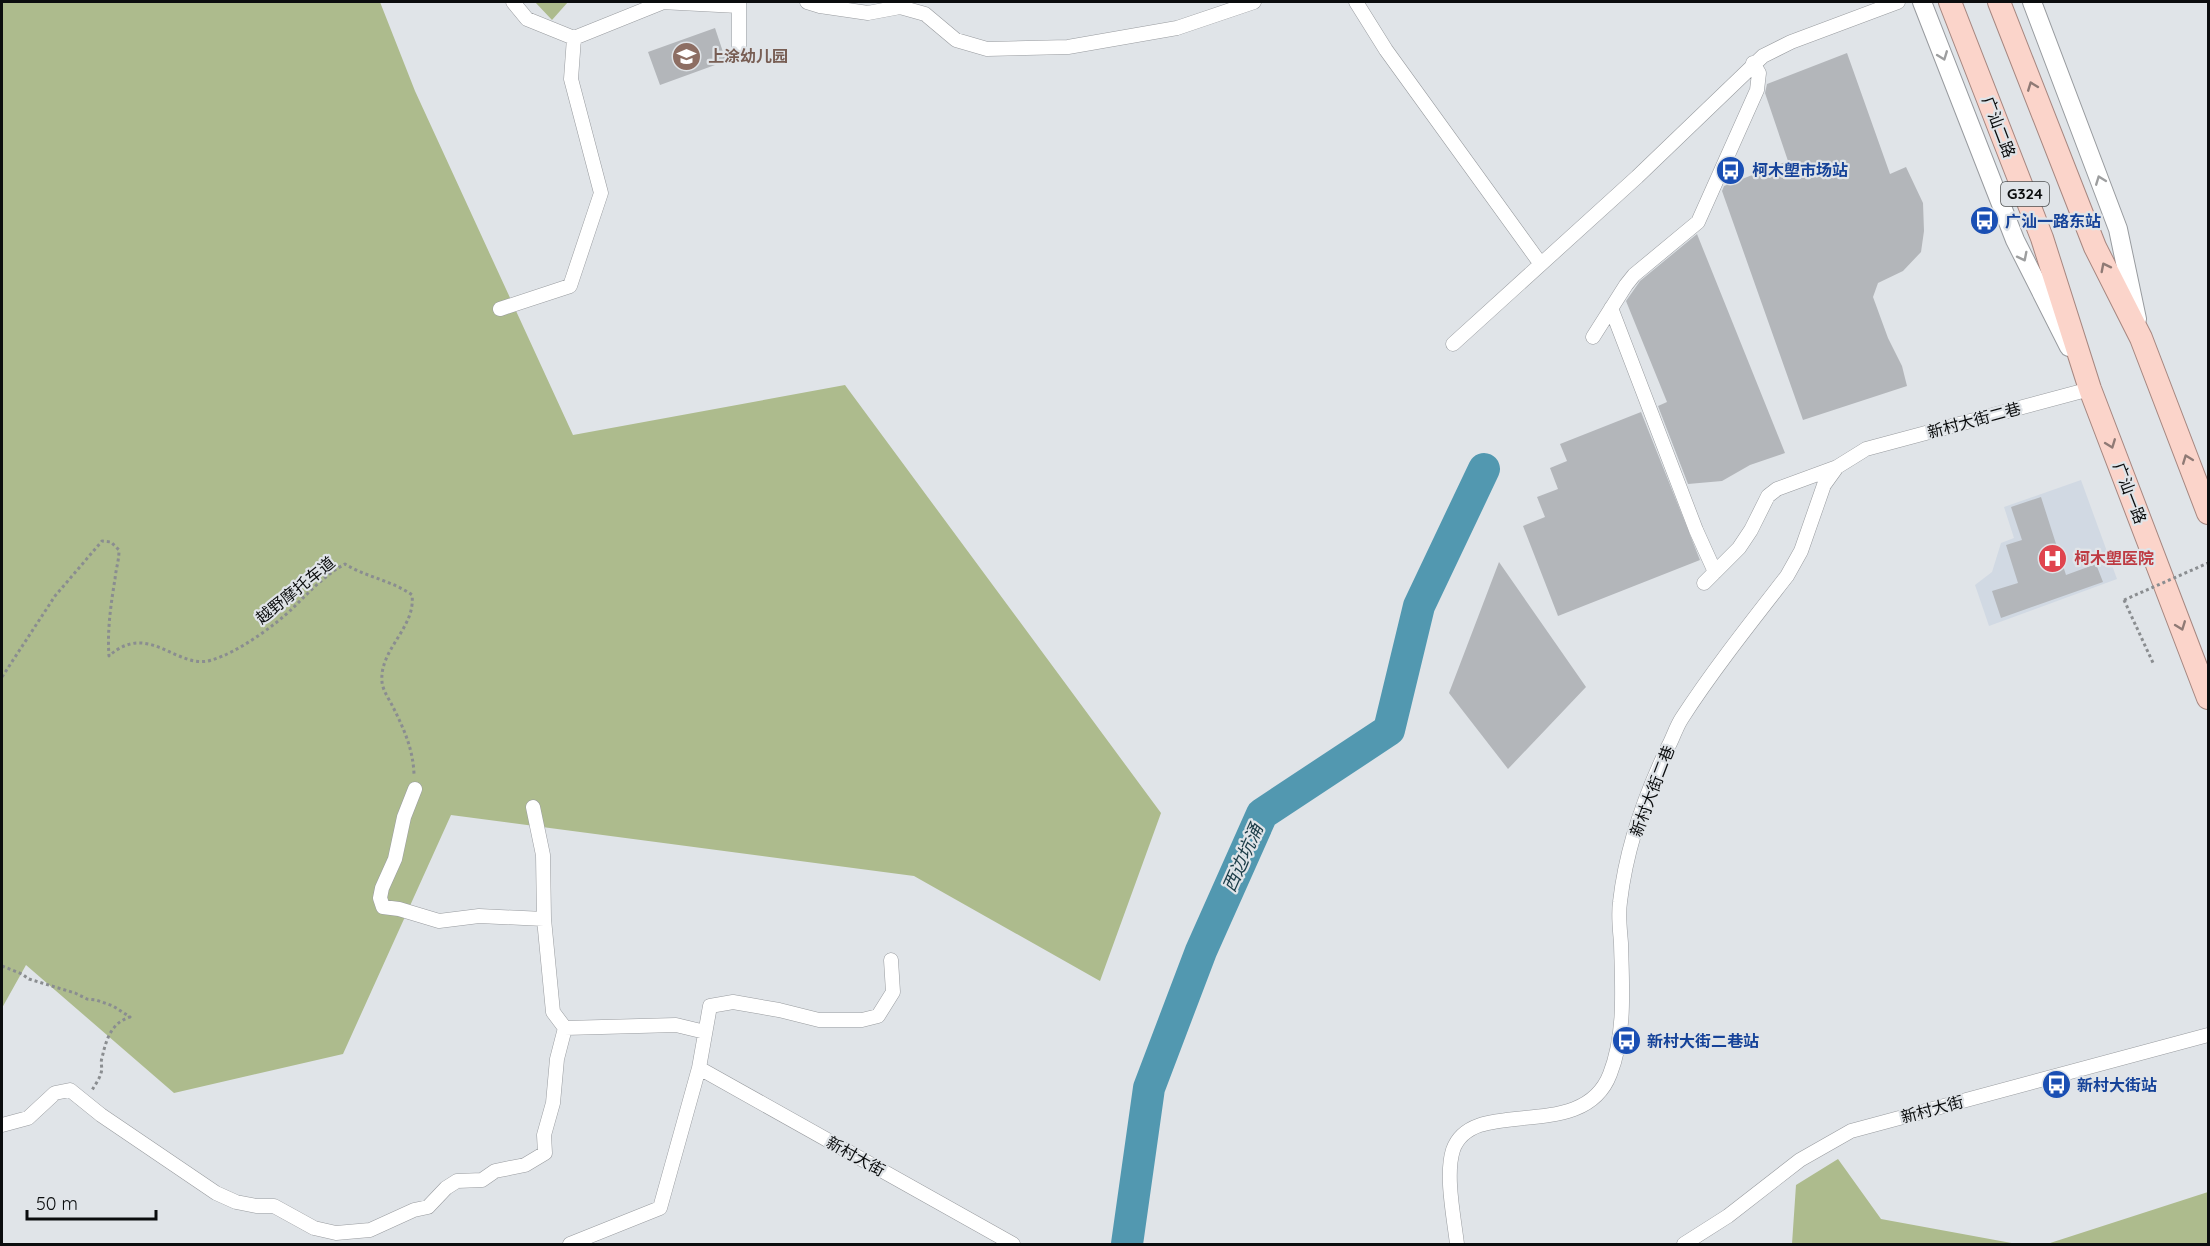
<svg xmlns="http://www.w3.org/2000/svg" width="2210" height="1246" viewBox="0 0 2210 1246" font-family="Quicksand,'Noto Sans SC',sans-serif">
<style>
.built{fill:#d1d9e3}
.green{fill:#adbb8d}
.lines{fill:none;stroke-linecap:round;stroke-linejoin:round}
.river{stroke:#5298b0;stroke-width:32}
.building{fill:#b3b6ba}
.minor-casing{stroke:#989b9f;stroke-width:15}
.tertiary-casing{stroke:#989b9f;stroke-width:20}
.trunk-casing{stroke:#a68780;stroke-width:24}
.path{stroke:#8a8d90;stroke-width:3;stroke-dasharray:3 3;stroke-linecap:butt}
.minor{stroke:#fff;stroke-width:14}
.tertiary{stroke:#fff;stroke-width:18}
.trunk{stroke:#fbd4ca;stroke-width:22}
.path-bridge{stroke:#8a8d90;stroke-width:3;stroke-dasharray:3 3;stroke-linecap:butt}
.oneway{stroke:#9d9e9f}
.oneway2{stroke:#8f7a75}
.labels{text-anchor:middle;stroke-width:4.5;stroke-linejoin:round;paint-order:stroke}
.shield{fill:#e0e4e8;stroke:#4b4e4f;stroke-width:1.5}
.shield-label{font-size:15px;font-weight:bold;fill:#0b0d0e}
.education-label{font-size:16px;font-weight:bold;fill:#785e54;stroke:#e0e4e8;text-anchor:start}
.street-label{font-size:16px;fill:#0b0d0e;stroke:#e0e4e8}
.transit-label{font-size:16px;font-weight:bold;fill:#164399;stroke:#e0e4e8;text-anchor:start}
.health-label{font-size:16px;font-weight:bold;fill:#be3a42;stroke:#e0e4e8;text-anchor:start}
.water-label{font-size:18px;font-style:italic;fill:#1a3b46;stroke:#e0e4e8}
</style>
<rect width="100%" height="100%" fill="#e0e4e8"/>
<!-- built -->
<path class="built" d="M2081 480 2117 579 1989 626 1975 585 1992 572 2001 543 2014 538 2004 507Z"/>
<!-- green -->
<path class="green" d="M2 2H380L415 91 573 435 845 385 1161 813 1100 981 914 876 451 815 343 1054 174 1093 26 965 2 1008Z
M535 2H568L552 20Z
M1838 1159 1881 1219 2017 1244H1792L1796 1185Z
M2208 1192V1244H2047Z"/>
<g class="lines">
<!-- river -->
<path class="river" d="M1127 1244 1149 1088 1201 951 1262 814 1389 730 1419 606 1484 469"/>
</g>
<!-- building -->
<path class="building" d="M715 28 726 61 660 85 648 52Z
M1847 53 1890 174 1906 167 1923 203 1924 231 1921 252 1903 271 1878 283 1873 297 1888 338 1902 366 1907 386 1803 420 1722 191 1724 186 1788 161 1765 93 1767 84Z
M1697 234 1785 453 1750 465 1722 481 1688 484 1658 406 1667 402 1626 301 1640 281Z
M1641 412 1700 560 1558 616 1523 526 1545 517 1537 497 1558 489 1550 468 1567 461 1560 444Z
M2041 497 2066 575 2096 564 2103 582 2001 618 1992 591 2018 583 2006 545 2022 540 2011 507Z
M1499 562 1586 687 1508 769 1449 693Z"/>
<g class="lines">
<defs>
<path id="minor" d="M513 2 527 19 574 38 661 3
M661 2 738 6
M807 2 820 6 868 13 900 7 925 14 956 40 987 49 1068 47 1177 28 1254 2
M1356 2 1386 50 1540 263
M739 46V2
M1611 308 1696 530 1715 572
M500 309 570 286 601 193 571 79 574 38
M1593 337 1626 285 1634 275 1698 222 1757 90 1759 73 1753 63
M1453 344 1637 177 1763 56 1791 42 1898 2
M1704 583 1739 548 1751 530 1768 496 1777 489 1837 467
M415 789 404 817 395 859 382 888 380 898 383 907 399 909 439 921 479 916 544 919
M533 807 543 855 544 919 553 1012 565 1028
M565 1028 676 1025 705 1032
M699 1068 1013 1244
M2 1125 28 1118 55 1093 70 1090 101 1115 216 1193 236 1202 256 1206H274L314 1228 336 1233 370 1230 414 1210 428 1207 446 1188 457 1181 482 1180 495 1171 525 1165 545 1153 544 1135 553 1103 557 1059 565 1028
M570 1244 660 1208 699 1068 710 1006 733 1002 779 1010 819 1020H862L878 1016 893 992 891 960
M1457 1244C1454 1218 1445 1175 1453 1150 1472 1094 1583 1145 1610 1074 1626 1033 1622 986 1621 943 1620 930 1618 916 1620 902 1626 849 1645 795 1668 747 1673 738 1676 727 1682 718 1713 670 1752 621 1787 576L1801 551 1824 485 1837 467 1866 449 2090 389
M1684 1244 1728 1216 1800 1160 1851 1131 2208 1035"/>
<path id="tertiary" d="M1922 2 2015 240 2069 347
M2032 2 2118 229 2137 319"/>
<path id="trunk" d="M1950 2 2042 238 2090 389 2208 698
M1999 2 2095 247 2141 338 2208 513"/>
</defs>
<!-- minor casing -->
<use href="#minor" class="minor-casing"/>
<!-- tertiary casing -->
<use href="#tertiary" class="tertiary-casing"/>
<!-- trunk casing -->
<use href="#trunk" class="trunk-casing"/>
<!-- path -->
<path class="path" d="M2124 600 2154 665
M2 677 55 596 102 541 111 542 119 550C119 561 116 568 115 579 111 603 107 631 109 656 149 620 177 671 212 660 238 652 273 627 293 608 309 592 325 575 345 564 366 577 393 581 412 595 416 628 379 649 382 682 383 691 389 699 393 707 404 729 413 749 414 774
M2 966 22 974 29 979 75 993 87 999 96 1000 113 1006 130 1017C111 1023 106 1040 102 1058 100 1063 103 1068 101 1073 100 1078 95 1085 92 1090"/>
<!-- minor -->
<use href="#minor" class="minor"/>
<!-- tertiary -->
<use href="#tertiary" class="tertiary"/>
<!-- trunk -->
<use href="#trunk" class="trunk"/>
<!-- path-bridge -->
<path class="path-bridge" d="M2124 600 2208 563"/>
</g>
<!-- one-way arrows -->
<defs><path id="oneway-chevron" d="M-2-3.5L2.5 0L-2 3.5" fill="none" stroke-width="1.6" stroke-linecap="round" stroke-linejoin="round" transform="scale(1.5)"/></defs>
<g class="oneway">
<use href="#oneway-chevron" transform="translate(1943 56) rotate(69)"/>
<use href="#oneway-chevron" transform="translate(2100 180) rotate(-111)"/>
<use href="#oneway-chevron" transform="translate(2023 257) rotate(63)"/>
</g>
<g class="oneway2">
<use href="#oneway-chevron" transform="translate(2032 86) rotate(-111)"/>
<use href="#oneway-chevron" transform="translate(2105 267) rotate(-117)"/>
<use href="#oneway-chevron" transform="translate(2111 444) rotate(69)"/>
<use href="#oneway-chevron" transform="translate(2187 459) rotate(-111)"/>
<use href="#oneway-chevron" transform="translate(2181 626) rotate(69)"/>
</g>
<!-- icons -->
<defs>
<symbol id="school-disc" viewBox="-11 -11 22 22"><circle r="9.5" fill="#8d6e63" stroke="#e0e4e8"/><path d="M0-5L7-2L0 1L-7-2ZM-4 1L0 2.5L4 1V4Q0 6-4 4Z" fill="#fff"/></symbol>
<symbol id="bus-disc" viewBox="-11 -11 22 22"><circle r="9.5" fill="#1a4fb4" stroke="#e0e4e8"/><path d="M-5-6H5V4H4V6H2V4H-2V6H-4V4H-5ZM-3.5-4V0h7V-4ZM-3.5 1.2v1.5H-2V1.2ZM2 1.2v1.5H3.5V1.2Z" fill="#fff"/></symbol>
<symbol id="hospital-disc" viewBox="-11 -11 22 22"><circle r="9.5" fill="#e0444e" stroke="#e0e4e8"/><path d="M-5-5h3v3.5h4V-5h3V5h-3V1.5h-4V5h-3Z" fill="#fff"/></symbol>
</defs>
<g fill-rule="evenodd">
<use href="#school-disc" x="670" y="40" width="33" height="33"/>
<use href="#bus-disc" x="1714" y="154" width="33" height="33"/>
<use href="#bus-disc" x="1968" y="204" width="33" height="33"/>
<use href="#hospital-disc" x="2036" y="542" width="33" height="33"/>
<use href="#bus-disc" x="1610" y="1024" width="33" height="33"/>
<use href="#bus-disc" x="2040" y="1068" width="33" height="33"/>
</g>
<g class="labels">
<!-- shield labels -->
<rect class="shield" x="2001" y="182" width="48" height="24" rx="4.5"/>
<g class="shield-label">
<text x="2025" y="199">G324</text>
</g>
<!-- education labels -->
<g class="education-label">
<text x="708" y="62">上涂幼儿园</text>
</g>
<!-- street labels -->
<g class="street-label">
<text transform="translate(1999 127) rotate(69)" y="6">广汕二路</text>
<text transform="translate(1974 420) rotate(-15)" y="6">新村大街二巷</text>
<text transform="translate(2130 493) rotate(69)" y="6">广汕一路</text>
<text transform="translate(295 590) rotate(-39)" y="6">越野摩托车道</text>
<text transform="translate(1652 791) rotate(-69)" y="6">新村大街二巷</text>
<text transform="translate(1932 1109) rotate(-15)" y="6">新村大街</text>
<text transform="translate(856 1156) rotate(29)" y="6">新村大街</text>
</g>
<!-- transit labels -->
<g class="transit-label">
<text x="1752" y="176">柯木塱市场站</text>
<text x="2005" y="227">广汕一路东站</text>
<text x="1647" y="1047">新村大街二巷站</text>
<text x="2077" y="1091">新村大街站</text>
</g>
<!-- health labels -->
<g class="health-label">
<text x="2074" y="564">柯木塱医院</text>
</g>
<!-- water labels -->
<g class="water-label">
<text transform="translate(1243 858) rotate(-66)" y="6">西边坑涌</text>
</g>
</g>
<!-- border -->
<rect width="2210" height="1246" fill="none" stroke="#0b0d0e" stroke-width="6"/>
<!-- scale -->
<path d="M27 1210v9h129v-9" fill="none" stroke="#0b0d0e" stroke-width="3"/>
<text x="36" y="1210" font-size="18" fill="#0b0d0e" stroke="#e0e4e8" stroke-width="4.5" paint-order="stroke">50 m</text>
</svg>
